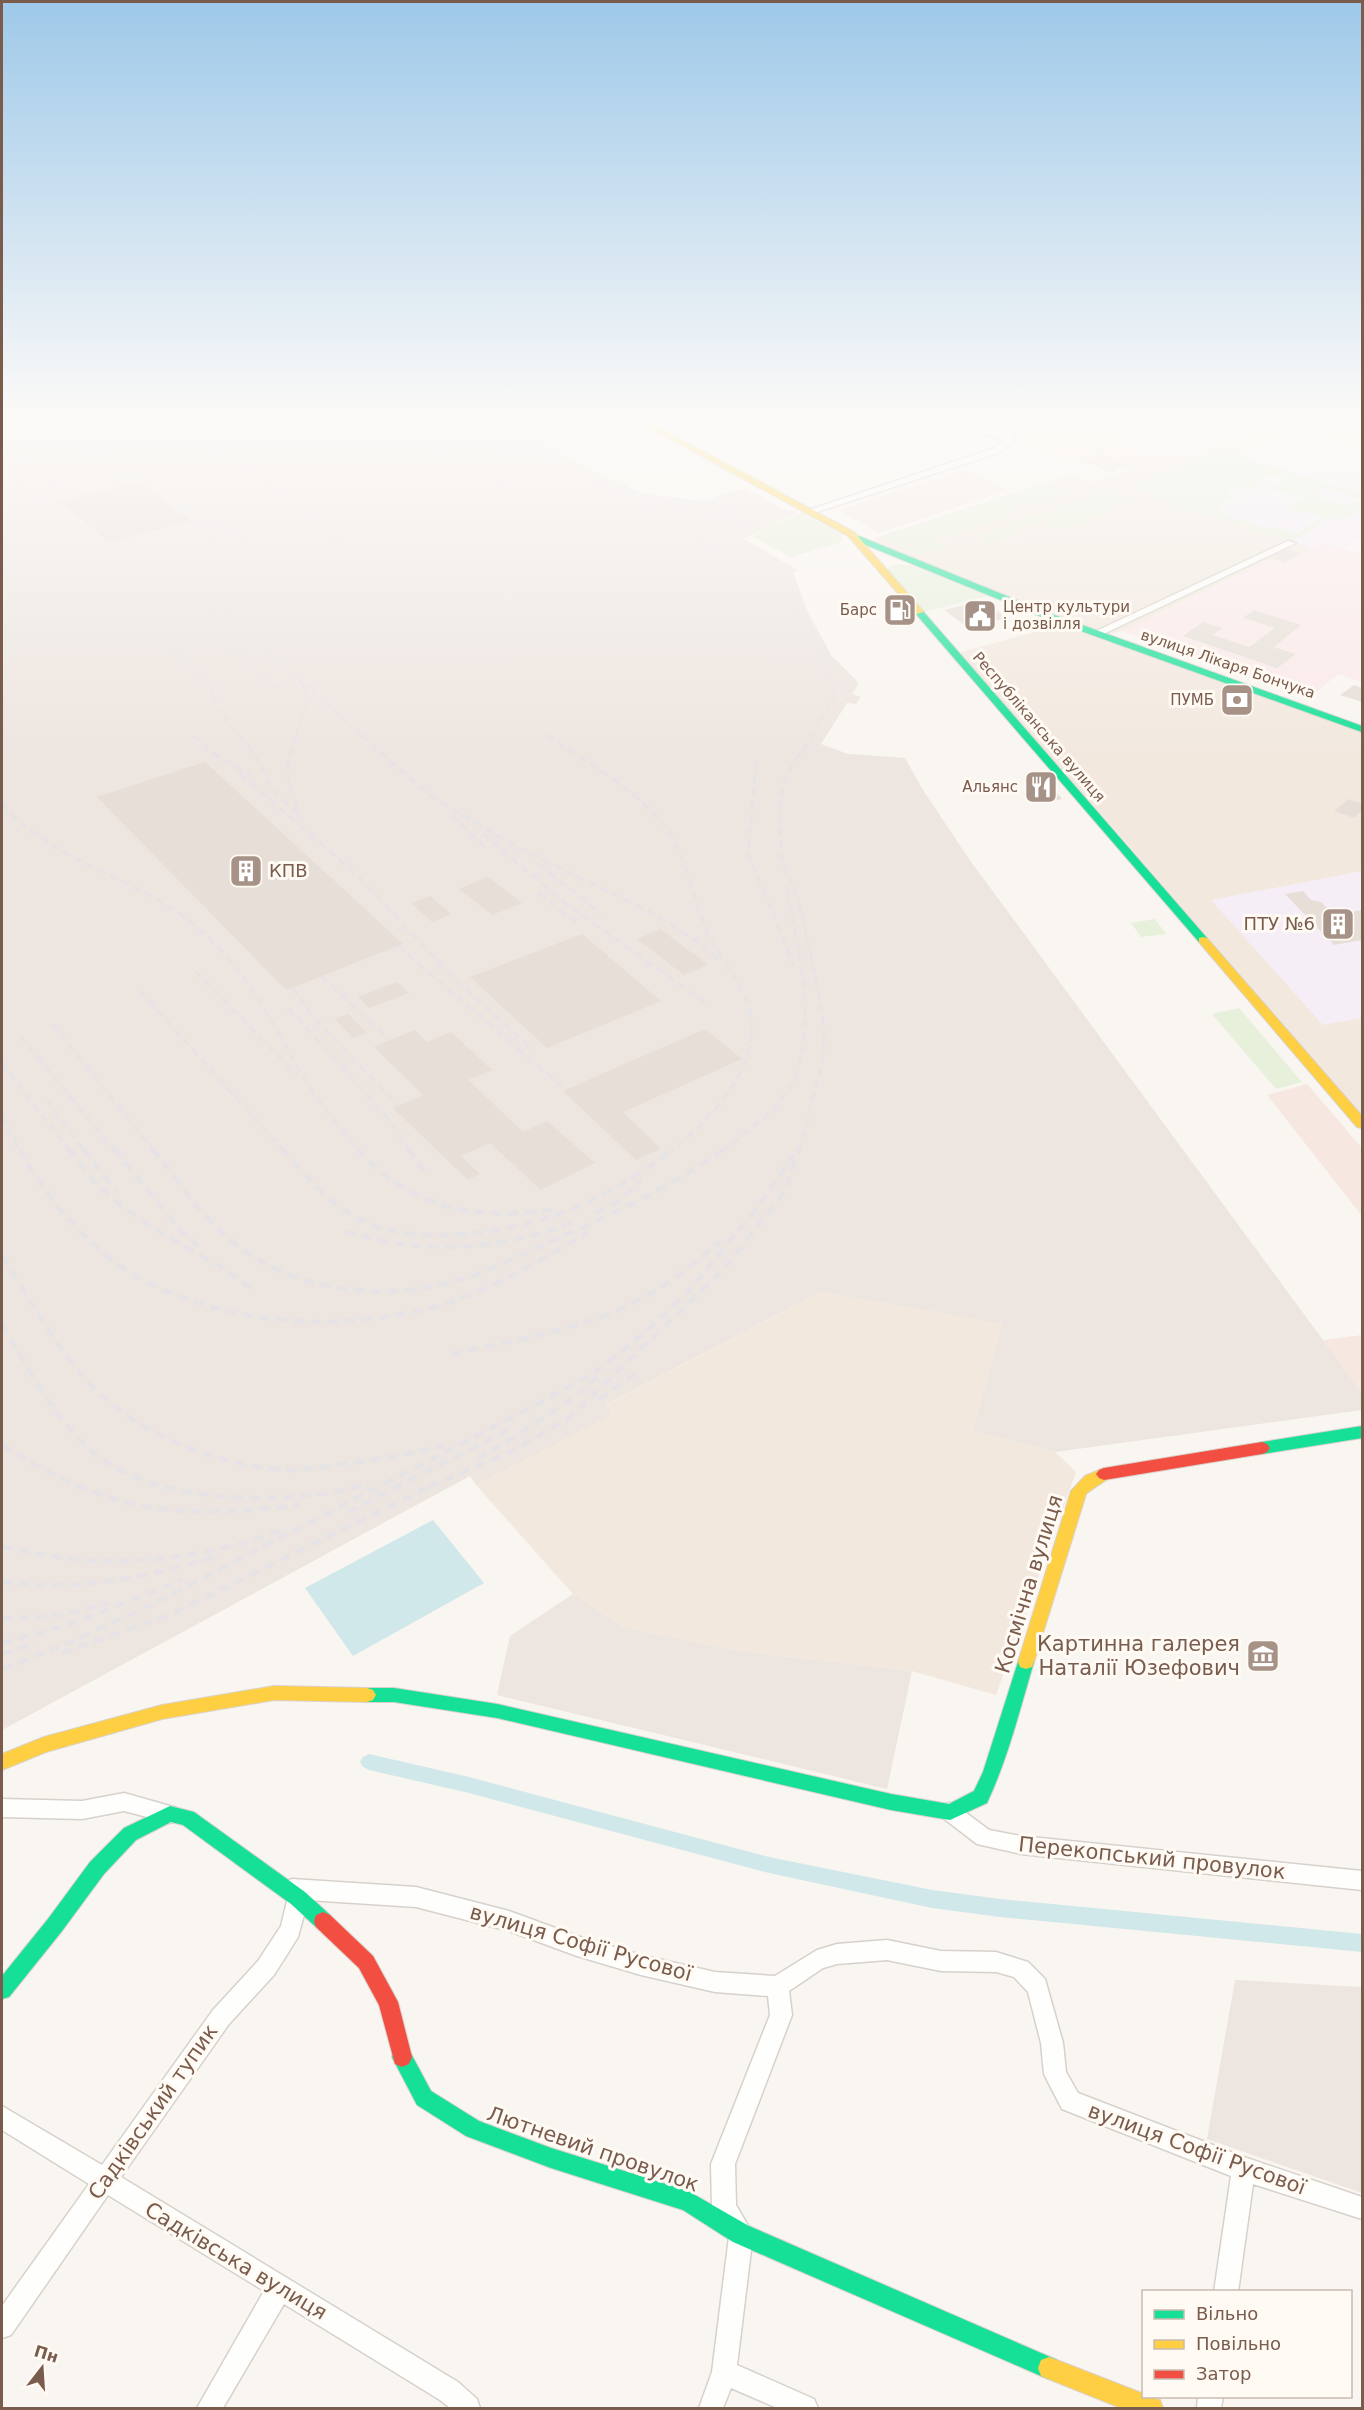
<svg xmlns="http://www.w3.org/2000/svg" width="1364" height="2410" viewBox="0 0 1364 2410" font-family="'DejaVu Sans',sans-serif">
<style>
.residential{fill:#f2e8de}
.commercial{fill:#f6e8e1}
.industrial{fill:#ede5e0}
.education{fill:#f6eef6}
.medical{fill:#fae9e9}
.green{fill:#e7f0db;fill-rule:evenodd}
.water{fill:#d0e8ea}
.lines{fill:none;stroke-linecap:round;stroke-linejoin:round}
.canal{fill:#d0e8ea;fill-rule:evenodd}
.building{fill:#e6ded7}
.street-casing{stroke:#d7d1cb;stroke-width:3}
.fast-casing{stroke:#d9d2cb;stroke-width:2}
.slow-casing{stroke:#d9d2cb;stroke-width:2}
.jam-casing{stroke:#d9d2cb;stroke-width:2}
.street{fill:#fefefd;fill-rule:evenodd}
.fast{fill:#16e098;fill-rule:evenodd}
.slow{fill:#ffcf43;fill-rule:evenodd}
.jam{fill:#f24e42;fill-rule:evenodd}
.rail-far2{stroke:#e6e3e7;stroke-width:2;stroke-dasharray:6 4;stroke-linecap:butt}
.rail-far1{stroke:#e6e3e7;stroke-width:3;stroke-dasharray:8 5;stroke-linecap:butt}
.rail{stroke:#e6e3e7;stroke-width:4.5;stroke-dasharray:10 7;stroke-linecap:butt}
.labels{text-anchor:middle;stroke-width:6;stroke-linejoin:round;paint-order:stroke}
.far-poi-label{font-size:15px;fill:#7a5c4d;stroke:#fffaf3;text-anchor:end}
.far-street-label{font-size:15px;fill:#7a5c4d;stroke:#fffaf3}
.poi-label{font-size:18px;fill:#7a5c4d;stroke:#fffaf3;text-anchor:start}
.near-street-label{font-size:21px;fill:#7a5c4d;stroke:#fffaf3}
.near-poi-label{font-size:21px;fill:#7a5c4d;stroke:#fffaf3;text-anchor:end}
</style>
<rect width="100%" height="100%" fill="#f9f5f0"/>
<!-- residential -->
<path class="residential" d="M1021 419H1362V497L1134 489 1175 505 1311 548 1283 564 1272 560 1122 631 1105 636 873 543 877 537 1071 475 1091 483 1134 468 1100 455 1076 462 1050 459 1011 442Z
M1064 624 1362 731V1115L1118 833 958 653Z
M821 1292 1002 1324 973 1431 1055 1452 1076 1472 996 1695 912 1671 738 1651 622 1627 573 1594 476 1485 612 1415 604 1406Z"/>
<!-- commercial -->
<path class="commercial" d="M966 469 1008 490 879 533 838 510Z
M1307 1084 1362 1148V1216L1267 1095Z
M1362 1335V1393L1323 1340Z"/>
<!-- industrial -->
<path class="industrial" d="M2 419H501L592 470 642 493 701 501 746 488 787 511H796V514L787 516 744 539 798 570 793 572 807 610 831 655 859 683 852 694 861 697 856 704 847 703 821 744 848 754 905 758 923 790 969 859 1362 1393V1410L1055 1452 973 1431 1002 1324 821 1292 605 1405 612 1415 476 1485 470 1476 2 1730Z
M573 1594 622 1627 738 1651 912 1671 887 1789 497 1695 510 1636Z
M1235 1980 1362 1987V2193L1207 2139Z"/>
<!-- education -->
<path class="education" d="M1102 419H1195L1236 432 1213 444H1210L1206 446 1208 447 1187 458 1136 449Z
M1295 433 1362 452V494L1248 457Z
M1245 456 1362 496V539L1344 549 1322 542 1311 548 1175 505 1133 489Z
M1362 871V1018L1323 1025 1211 900Z"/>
<!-- medical -->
<path class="medical" d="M1322 542 1362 554V682L1338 674 1311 697 1122 631 1272 560 1283 564Z"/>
<!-- green -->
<path class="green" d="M1213 447 1362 496V500L1326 488 1314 496 1348 506 1356 500 1362 502V511L1341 520 1330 517 1292 542 1175 505 1131 488ZM1275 473 1287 478 1270 489 1303 497 1286 509 1322 517 1297 533 1277 527 1272 530 1224 515 1227 512 1216 509 1235 497 1225 493 1238 485 1249 488Z
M1047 484 1063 491 1011 509 1018 513 948 537 943 534 933 538 950 546 919 555 879 538 1010 494 1014 496Z
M1120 492 1122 503 1105 509 1111 512 1056 531 1045 526 1056 522 1053 516 1021 527 1015 523 1047 512 1053 515 1057 513 1052 510 1084 499 1090 503 1095 501 1089 497 1101 493 1107 497Z
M802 513 841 534 843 538 839 543 791 557 751 536 788 517Z
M1009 525 1024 533 988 546 976 537Z
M895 564 911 565 989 596 923 612 887 569Z
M1155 919 1166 934 1141 937 1131 923Z
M1239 1008 1302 1082 1276 1089 1212 1014Z"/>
<!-- water -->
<path class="water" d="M433 1520 484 1583 353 1656 305 1588Z"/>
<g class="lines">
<!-- canal -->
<path class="canal" d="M369 1754 469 1777 769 1857 932 1890 1000 1899 1362 1934V1952L1000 1917 932 1908 769 1873 469 1793 369 1770 363 1767 360 1762 363 1757Z"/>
</g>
<!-- building -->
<path class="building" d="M1099 455 1111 458 1128 465 1111 473 1083 461Z
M140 481 191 521 109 542 59 501Z
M1288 549 1301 554 1284 562 1271 557Z
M977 602 988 609 993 608 1008 618 968 628 944 610Z
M1254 610 1301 625 1274 647 1296 654 1277 668 1183 636 1203 622 1222 628 1213 635 1249 647 1275 628 1243 618Z
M1354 685 1362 688V702L1340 695Z
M205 762 403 944 286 990 97 797Z
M1043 777 1062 799 1045 802 1024 780Z
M1349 799 1362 804V810L1354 818 1334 811Z
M488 877 522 903 492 915 459 889Z
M1303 891 1311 900 1321 902 1334 915 1362 910V940L1334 945 1285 894Z
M430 896 451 914 432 922 411 903Z
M660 929 708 965 684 975 637 939Z
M582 934 661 1001 547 1048 470 977Z
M397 982 409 993 369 1008 358 997Z
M348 1014 367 1033 353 1038 335 1019Z
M705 1029 742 1059 623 1112 661 1149 636 1160 563 1091Z
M415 1030 427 1042 451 1032 492 1070 468 1080 523 1132 547 1121 595 1163 541 1190 490 1143 461 1156 480 1174 468 1180 393 1108 423 1095 374 1047Z"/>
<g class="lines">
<defs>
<path id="street" d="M952 419H964L1007 434 1014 419H1022L1011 443 1001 452 811 514 803 512 995 448 1004 439 976 431Z
M1288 541 1296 543 1099 636 1090 634Z
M124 1793 177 1808 180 1814 177 1820 170 1823 124 1811 82 1819 2 1817V1799L82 1801Z
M950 1803 957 1806 989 1830 1021 1836 1362 1871V1890L1021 1854 977 1844 943 1818 940 1812 943 1806Z
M292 1879 416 1887 509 1911 577 1936 641 1955 715 1972 775 1976 817 1950 837 1944 887 1940 941 1951 996 1952 1028 1962 1045 1979 1063 2043 1066 2072 1078 2093 1244 2157 1362 2197V2219L1253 2184 1238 2292H1214L1231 2176 1062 2109 1044 2074 1041 2043 1028 1992 1014 1977 996 1972 941 1971 887 1960 837 1964 823 1968 789 1991 792 2015 735 2164 736 2205 753 2234 737 2365 814 2399 818 2408H777L731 2388 723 2408H699L712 2372 729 2237 712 2208 711 2164 770 2015 768 1996 715 1992 641 1975 577 1956 509 1931 416 1907 308 1900 298 1937 274 1975 229 2024 121 2177 458 2382 477 2399 480 2408H450L440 2400 284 2304 223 2408H197L264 2291 108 2195 11 2335 2 2338V2306L89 2184 2 2130V2106L102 2165 213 2010 258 1961 281 1926 288 1897 285 1896 282 1889 285 1882Z
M1198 2396H1223L1221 2408H1197Z"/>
<path id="fast" d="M859 536 1049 613 1362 726V732L1042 617 856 541 855 539Z
M916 610H922L1207 938V942H1199L916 614Z
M1362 1426V1438L1262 1454 1257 1452 1254 1448 1257 1444 1262 1442Z
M1026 1655 1032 1657 1034 1662C1020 1709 1008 1758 987 1803L950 1820 891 1810 497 1718 394 1702H367L361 1700 358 1695 361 1690 367 1688H394L497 1704 891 1794 949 1804 974 1791 983 1772 1018 1662 1020 1657Z
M170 1806 194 1812 305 1892 330 1915 332 1921 330 1927 323 1930 316 1927 291 1904 183 1825 171 1822 136 1840 104 1874 62 1931 9 1997 2 1999V1976L48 1919 90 1862 124 1828Z
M402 2047 409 2050 431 2091 479 2121 551 2148 688 2191 749 2226 1057 2360 1060 2368 1057 2376 1049 2379 1041 2376 733 2242 683 2210 551 2168 466 2136 417 2105 392 2057 395 2050Z"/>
<path id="slow" d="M633 419H643L854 532 924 612 916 614 848 536Z
M1203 937 1207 938 1362 1116V1128L1357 1127 1199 942V938Z
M1104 1468 1109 1470 1112 1474C1109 1480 1092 1488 1086 1494L1034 1662 1032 1667 1026 1669 1020 1667 1018 1662 1071 1491 1085 1476Z
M274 1686 367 1688 373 1690 376 1695 373 1700 367 1702 274 1700 162 1719 46 1752 2 1770V1754L44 1737 162 1705Z
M1049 2357 1144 2394V2396L1160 2400 1163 2408H1121L1041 2376 1038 2368 1041 2360Z"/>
<path id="jam" d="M1262 1442 1267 1444 1270 1448 1267 1452 1262 1454 1104 1480 1099 1478 1096 1474 1099 1470 1104 1468Z
M323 1912 330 1915 373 1956 398 2002 412 2057 409 2064 402 2067 395 2064 379 2005 359 1968 316 1927 314 1921 316 1915Z"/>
</defs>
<!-- street casing -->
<use href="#street" class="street-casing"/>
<!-- fast casing -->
<use href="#fast" class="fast-casing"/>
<!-- slow casing -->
<use href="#slow" class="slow-casing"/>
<!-- jam casing -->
<use href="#jam" class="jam-casing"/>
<!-- street -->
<use href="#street" class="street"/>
<!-- fast -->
<use href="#fast" class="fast"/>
<!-- slow -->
<use href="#slow" class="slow"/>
<!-- jam -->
<use href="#jam" class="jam"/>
<!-- rail-far2 -->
<path class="rail-far2" d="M4 419 59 432 101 449 188 509
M61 419 94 423H210L400 433 542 454 578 470 774 583 798 612 834 684 833 699 812 736
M376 419 406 427
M499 420 556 453
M117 429 199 446 225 455 246 466 316 516 343 550 357 561
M408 439 444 452
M72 442 128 484
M2 445 36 468 73 498
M2 468 57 517
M494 481 525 500
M620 487 677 508 750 522
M670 499 751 507
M180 505 203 523 214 536 220 557 221 597 233 621 363 736
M206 520 246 541 290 559 358 604
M129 537 201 591
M194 586 208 602 229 644 280 689
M3 623 30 645
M2 635 12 650
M210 636 232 652
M169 647 208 684 221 714 240 736
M546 734 549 736
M296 736 307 702 301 680"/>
<!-- rail-far1 -->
<path class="rail-far1" d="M239 735 253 751 273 790 303 818
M296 735C284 770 285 776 299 810
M361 735 429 795 520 849 651 912 699 943 718 960
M547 735C590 765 657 800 679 850 691 878 696 908 709 936 719 958 737 976 746 999 770 1058 714 1117 671 1151
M193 736 223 760 250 775
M756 762 748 853 794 966
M240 774 355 873 453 977 535 1052
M2 804C55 865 141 877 200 930 251 975 271 1022 304 1078 320 1104 339 1128 359 1151
M451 815 486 848
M482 833 564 902 710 1006
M539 864 601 914
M539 893 576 923
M398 946 566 1090
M195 971 298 1076
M321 976 390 1040
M293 987 311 1015 398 1105
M140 991 284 1151
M288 1008 385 1115 410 1151
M52 1024 154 1151
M20 1036 115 1151
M2 1063 70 1151
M47 1100 84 1151
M2 1116 20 1151
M722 1151C746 1133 773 1114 789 1088 822 1032 796 945 786 885
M799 1151 822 1064 824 1039 822 1012 801 909 781 857 780 809 783 784 791 767 813 735"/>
<!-- rail -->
<path class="rail" d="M19 1149C47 1199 92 1253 143 1280 228 1325 337 1332 430 1308 487 1293 538 1262 589 1232
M69 1149 91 1178 115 1201 154 1229 220 1266 255 1291
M83 1149 116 1191
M114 1149 182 1232 202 1250
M153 1149C174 1175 195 1208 219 1230 280 1289 373 1303 452 1282 485 1274 517 1256 548 1243 610 1215 669 1189 724 1149
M282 1149C308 1178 331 1207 367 1223 391 1234 418 1235 443 1235 529 1234 606 1202 673 1149
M357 1149C412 1211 480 1221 558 1209
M409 1149 426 1175
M596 1213 618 1201 642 1180
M345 1232C362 1235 378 1240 395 1243 457 1253 519 1243 577 1221
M2 1256C31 1301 58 1352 96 1390 141 1436 227 1469 291 1470 303 1470 315 1468 327 1466 367 1461 405 1455 444 1446
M2 1325C29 1368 55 1421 95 1454 159 1506 293 1506 368 1484
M452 1354C519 1339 590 1329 650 1294 675 1279 698 1260 720 1241
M599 1399 638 1372
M2 1445C109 1512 175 1521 299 1505
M477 1459C519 1434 565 1407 601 1374
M429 1487 510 1452 569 1418 724 1269 786 1190 799 1149
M348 1512 508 1430
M2 1546C94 1571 192 1564 281 1530
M2 1582C78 1591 148 1578 220 1555
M2 1619 60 1615 109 1604
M2 1643 71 1624 182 1580
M62 1653 172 1614 436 1483
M2 1654 36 1643
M2 1669 71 1642 155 1603 549 1398 598 1370 651 1327 688 1292 762 1202 793 1155"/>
</g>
<!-- sky -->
<linearGradient id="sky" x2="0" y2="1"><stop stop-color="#9ec9e9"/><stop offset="0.55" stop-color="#fcfaf8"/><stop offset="1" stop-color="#fcfaf8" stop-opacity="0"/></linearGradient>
<rect width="1364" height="757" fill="url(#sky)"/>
<!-- icons -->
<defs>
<symbol id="fuel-square" viewBox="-11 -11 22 22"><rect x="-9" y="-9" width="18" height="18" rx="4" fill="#a69286" stroke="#fffaf3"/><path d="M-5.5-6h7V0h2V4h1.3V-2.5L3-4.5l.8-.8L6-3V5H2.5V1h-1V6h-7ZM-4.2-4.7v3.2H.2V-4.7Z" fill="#fff"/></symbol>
<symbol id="civic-square" viewBox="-11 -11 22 22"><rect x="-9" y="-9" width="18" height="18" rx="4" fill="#a69286" stroke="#fffaf3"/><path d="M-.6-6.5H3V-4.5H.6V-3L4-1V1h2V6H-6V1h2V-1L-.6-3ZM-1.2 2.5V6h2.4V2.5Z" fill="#fff"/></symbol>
<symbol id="bank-square" viewBox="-11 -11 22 22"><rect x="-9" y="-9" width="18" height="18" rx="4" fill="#a69286" stroke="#fffaf3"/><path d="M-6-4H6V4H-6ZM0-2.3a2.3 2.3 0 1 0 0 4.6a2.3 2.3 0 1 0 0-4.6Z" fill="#fff"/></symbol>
<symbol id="restaurant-square" viewBox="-11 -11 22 22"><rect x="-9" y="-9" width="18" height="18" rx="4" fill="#a69286" stroke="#fffaf3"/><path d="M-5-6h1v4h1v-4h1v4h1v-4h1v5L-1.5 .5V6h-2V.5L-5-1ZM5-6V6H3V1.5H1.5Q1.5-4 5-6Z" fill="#fff"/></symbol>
<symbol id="building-square" viewBox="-11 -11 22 22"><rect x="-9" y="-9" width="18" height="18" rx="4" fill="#a69286" stroke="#fffaf3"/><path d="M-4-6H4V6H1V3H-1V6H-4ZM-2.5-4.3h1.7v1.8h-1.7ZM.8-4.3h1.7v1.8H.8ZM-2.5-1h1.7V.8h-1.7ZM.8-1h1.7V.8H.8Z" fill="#fff"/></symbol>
<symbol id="museum-square" viewBox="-11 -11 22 22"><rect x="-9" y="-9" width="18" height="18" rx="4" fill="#a69286" stroke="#fffaf3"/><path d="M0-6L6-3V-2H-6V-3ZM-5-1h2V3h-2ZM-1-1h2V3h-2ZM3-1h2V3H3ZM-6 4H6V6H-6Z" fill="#fff"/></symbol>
</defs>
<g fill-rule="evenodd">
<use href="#fuel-square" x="881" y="591" width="38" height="38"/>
<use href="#civic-square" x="961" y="597" width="38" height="38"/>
<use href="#bank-square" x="1218" y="681" width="38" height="38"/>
<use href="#restaurant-square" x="1022" y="768" width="38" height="38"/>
<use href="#building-square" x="227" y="852" width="38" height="38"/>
<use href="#building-square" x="1319" y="905" width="38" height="38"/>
<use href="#museum-square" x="1244" y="1637" width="38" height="38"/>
</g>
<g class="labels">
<!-- far-poi labels -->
<g class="far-poi-label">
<text x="1003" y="612" text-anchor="start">Центр культури<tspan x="1003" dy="17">і дозвілля</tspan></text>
<text x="877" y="615">Барс</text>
<text x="1214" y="705">ПУМБ</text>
<text x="1018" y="792">Альянс</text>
</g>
<!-- far-street labels -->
<g class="far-street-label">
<text transform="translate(1228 664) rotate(19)" y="5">вулиця Лікаря Бончука</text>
<text transform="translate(1039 727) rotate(49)" y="5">Республіканська вулиця</text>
</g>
<!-- poi labels -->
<g class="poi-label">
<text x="269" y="877">КПВ</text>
<text x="1315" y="930" text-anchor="end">ПТУ №6</text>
</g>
<!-- near-street labels -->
<g class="near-street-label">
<text transform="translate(1029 1584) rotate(-73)" y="7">Космічна вулиця</text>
<text transform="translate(1152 1858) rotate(6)" y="7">Перекопський провулок</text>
<text transform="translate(581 1943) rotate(16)" y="7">вулиця Софії Русової</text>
<text transform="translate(153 2112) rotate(-55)" y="7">Садківський тупик</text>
<text transform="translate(593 2149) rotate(19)" y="7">Лютневий провулок</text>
<text transform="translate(1197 2149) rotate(20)" y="7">вулиця Софії Русової</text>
<text transform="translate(236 2261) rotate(31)" y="7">Садківська вулиця</text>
</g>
<!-- near-poi labels -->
<g class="near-poi-label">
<text x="1240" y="1651">Картинна галерея<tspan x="1240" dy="24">Наталії Юзефович</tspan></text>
</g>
</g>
<!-- border -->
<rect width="1364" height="2410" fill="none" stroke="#7a5c4d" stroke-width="6"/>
<!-- legend -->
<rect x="1142" y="2290" width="210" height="108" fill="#fffaf3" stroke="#cabbb1" stroke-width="1.5"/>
<rect x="1154" y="2310" width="30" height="9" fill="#16e098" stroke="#cabbb1" stroke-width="1.5"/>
<text x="1196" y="2320" font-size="18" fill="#7a5c4d">Вільно</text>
<rect x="1154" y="2340" width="30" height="9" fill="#ffcf43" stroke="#cabbb1" stroke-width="1.5"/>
<text x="1196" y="2350" font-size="18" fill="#7a5c4d">Повільно</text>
<rect x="1154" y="2370" width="30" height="9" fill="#f24e42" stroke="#cabbb1" stroke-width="1.5"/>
<text x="1196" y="2380" font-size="18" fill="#7a5c4d">Затор</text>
<!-- north arrow -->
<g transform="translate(42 2368) rotate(17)" stroke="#fffaf3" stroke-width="4.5" paint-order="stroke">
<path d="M0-4.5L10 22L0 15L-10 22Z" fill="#7a5c4d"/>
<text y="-9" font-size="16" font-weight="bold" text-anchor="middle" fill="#7a5c4d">Пн</text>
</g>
</svg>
